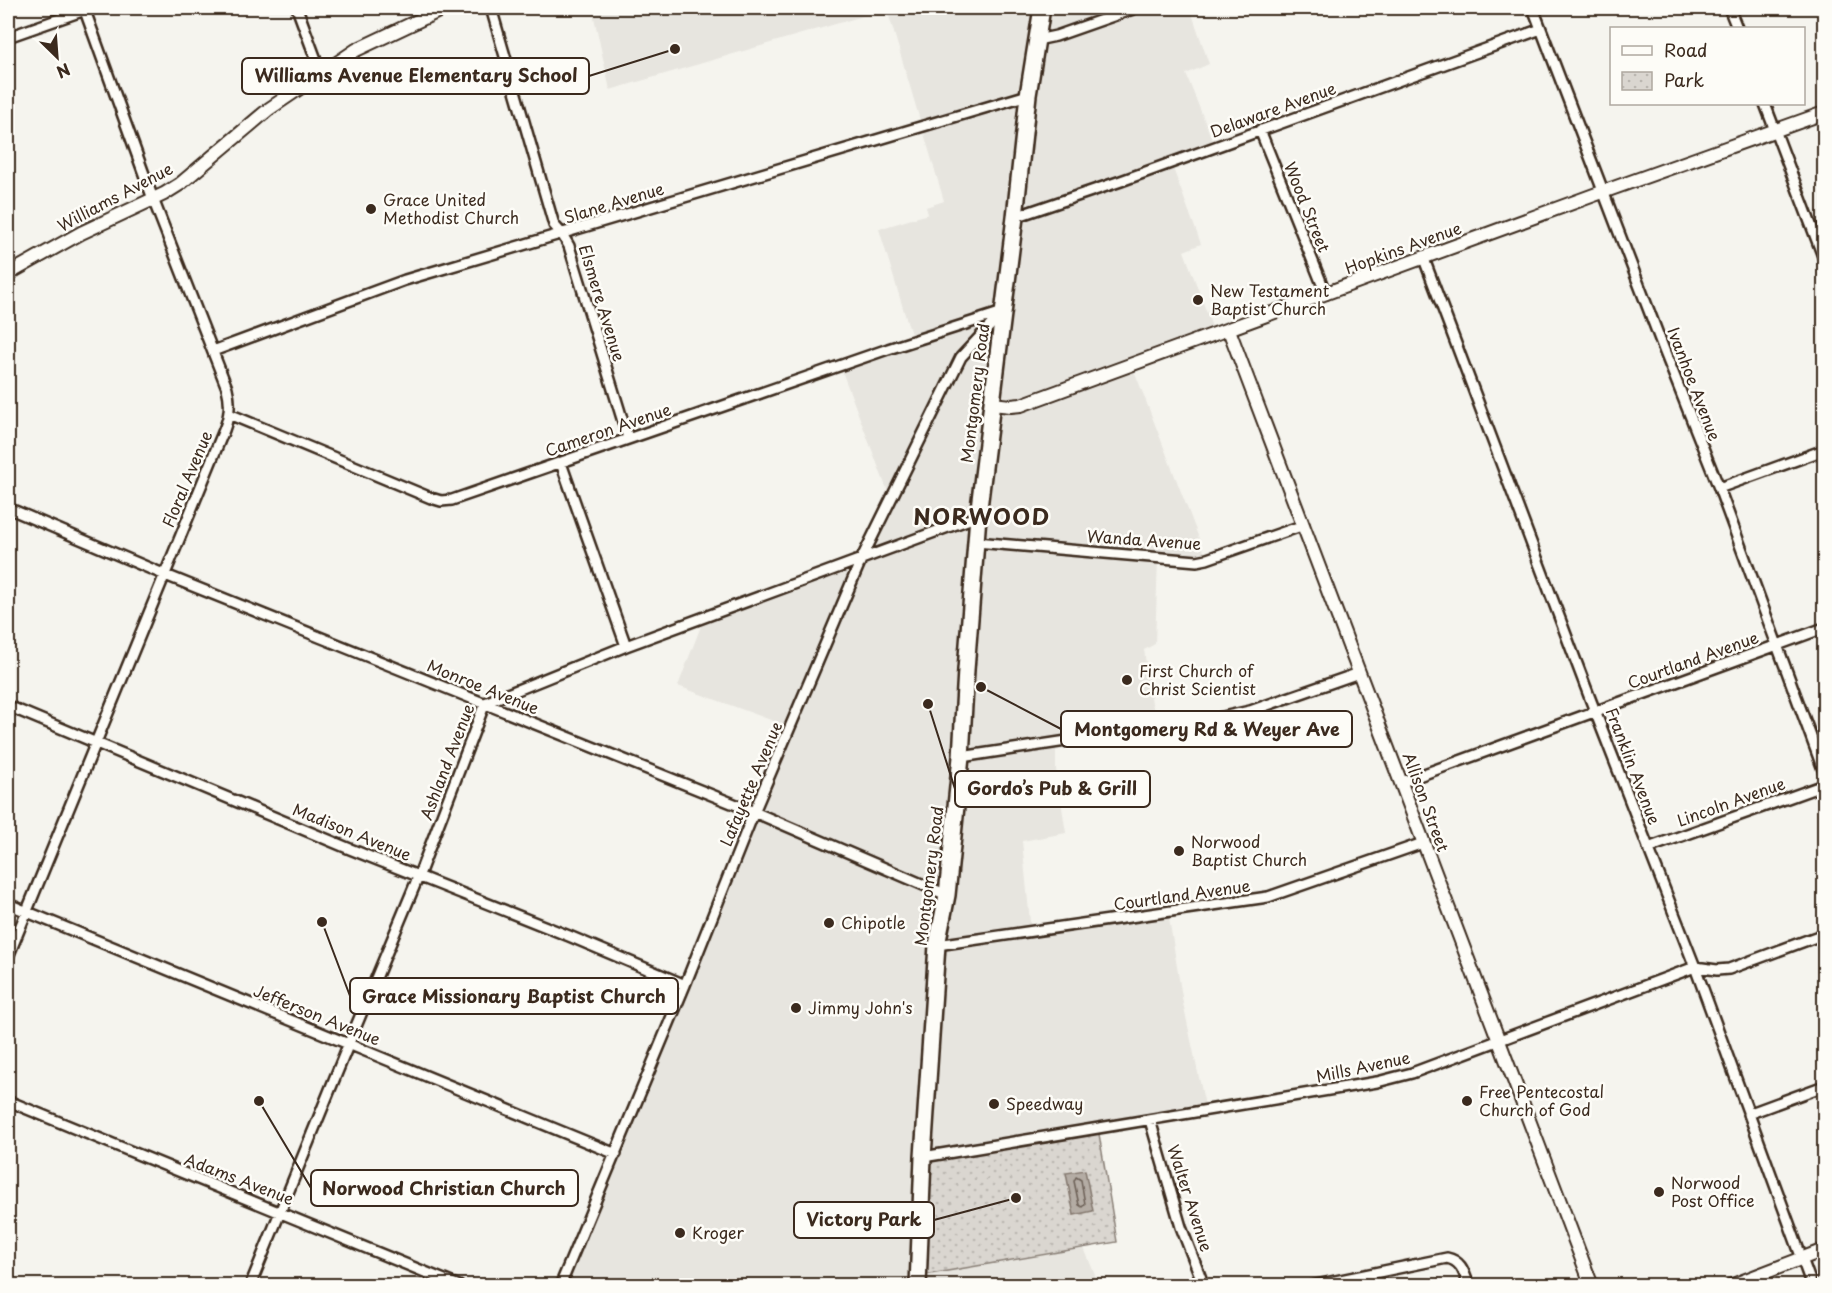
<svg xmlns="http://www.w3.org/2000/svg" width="1832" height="1293" viewBox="0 0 1832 1293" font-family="'Playpen Sans',sans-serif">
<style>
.built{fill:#e7e5df}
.park{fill:url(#park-dots);stroke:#8a8077;stroke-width:1.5}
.water{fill:#b4aca4;stroke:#84786e;stroke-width:1.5}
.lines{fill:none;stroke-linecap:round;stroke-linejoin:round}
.shore{stroke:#6b5e54;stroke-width:1.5}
.minor-casing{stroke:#3b2a1e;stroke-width:14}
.tertiary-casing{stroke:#3b2a1e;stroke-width:16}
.primary-casing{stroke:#3b2a1e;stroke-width:20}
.minor{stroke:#fdfcf7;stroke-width:9}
.tertiary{stroke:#fdfcf7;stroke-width:12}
.primary{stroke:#fdfcf7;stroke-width:15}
.poi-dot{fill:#3b2a1e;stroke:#fdfcf7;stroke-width:2}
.labels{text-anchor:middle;stroke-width:5;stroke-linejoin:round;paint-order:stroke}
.street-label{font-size:16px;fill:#3b2a1e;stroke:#fdfcf7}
.poi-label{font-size:16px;fill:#3b2a1e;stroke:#fdfcf7;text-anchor:start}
.district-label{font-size:22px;font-weight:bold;letter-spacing:1.5px;fill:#3b2a1e;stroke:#fdfcf7}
.leader{fill:none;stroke:#3b2a1e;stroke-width:2}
.callout-dot{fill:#3b2a1e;stroke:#fdfcf7;stroke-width:2}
.callout{fill:#fdfcf7;stroke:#3b2a1e;stroke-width:2}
.callout-label{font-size:18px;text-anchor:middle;font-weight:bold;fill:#3b2a1e}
</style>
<defs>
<pattern id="park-dots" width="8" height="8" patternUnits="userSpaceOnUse" patternTransform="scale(1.5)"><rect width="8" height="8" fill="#dad6d0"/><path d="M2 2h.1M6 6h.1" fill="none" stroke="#bcb8b2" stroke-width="1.8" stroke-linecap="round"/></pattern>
</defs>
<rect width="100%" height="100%" fill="#f5f4ee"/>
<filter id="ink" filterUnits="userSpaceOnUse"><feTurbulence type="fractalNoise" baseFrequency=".0167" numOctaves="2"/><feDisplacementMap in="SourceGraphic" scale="12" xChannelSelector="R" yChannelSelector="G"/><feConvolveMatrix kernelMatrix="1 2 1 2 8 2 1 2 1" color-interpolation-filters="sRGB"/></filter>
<g filter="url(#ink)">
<!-- built -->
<path class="built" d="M592 8H1190L1209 64 1186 74 1215 147 1171 163 1201 244 1184 251 1215 335 1132 365 1207 559 1158 558 1155 644 1144 650 1152 703 1158 727 1056 742V769L1066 833 1022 841 1031 932 1168 912 1183 1003 1206 1110 923 1157 918 1276 1084 1248 1099 1285 561 1286 790 727 678 686 704 618 861 560 891 500 840 366 913 341 879 229 928 214 926 207 944 201 887 9 610 90Z"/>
<!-- park -->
<path class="park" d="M1098 1128 1117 1242 918 1276 923 1157Z"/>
<!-- water -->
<path class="water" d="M1085 1170 1093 1211 1074 1215 1066 1173Z"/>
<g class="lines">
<!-- shore -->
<path class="shore" d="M1076 1177 1081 1180 1085 1204 1082 1207 1079 1205 1074 1181Z"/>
<defs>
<path id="minor" d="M297 8 321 73
M491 8 554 225 562 234 569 246 628 438
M1533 8 1664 350 1719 488 1824 772
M1729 8 1737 28
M8 37 85 10
M1037 40 1056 36 1136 8
M1765 104 1824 259
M1260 130 1326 294
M1015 217 1121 181 1541 29
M1424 259 1591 701 1695 967 1812 1286
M213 351 405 280 1028 95
M229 414 431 498 441 501 452 500 888 349 1000 313
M561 463 626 646
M1719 488 1824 450
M8 508 163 574 754 812 947 895
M976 542 1197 561 1207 559 1304 525
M8 706 350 849 569 936 685 985
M961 757 1218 718 1250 711 1359 673
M1402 782 1824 628
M1648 848 1824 785
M8 904 616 1154
M937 945 1268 897 1423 843
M8 957 224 430C230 415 231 403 227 388L153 199 84 8
M8 1101 459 1286
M1748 1114 1824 1086
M1150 1120 1181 1227 1204 1286
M923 1157 1377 1082 1412 1073 1695 967 1717 970 1729 969 1824 934
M250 1286 349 1043 419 875 485 703 626 646 978 516
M560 1286 685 985 754 812 861 560 961 357 1003 312
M1311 1286 1447 1258C1462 1261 1464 1273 1469 1286"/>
<path id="tertiary" d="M8 274 81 233 164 194 180 184 269 109 356 50 445 8
M1229 330 1592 1286
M992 404 1011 406 1021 405 1594 195 1824 113
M1730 1286 1824 1250"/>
<path id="primary" d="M918 1286 923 1157 937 945 947 895 961 757 966 670 978 516 1015 217 1028 95 1042 8"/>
</defs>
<!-- minor casing -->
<use href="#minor" class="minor-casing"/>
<!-- tertiary casing -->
<use href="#tertiary" class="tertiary-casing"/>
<!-- primary casing -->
<use href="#primary" class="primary-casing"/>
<!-- minor -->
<use href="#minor" class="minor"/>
<!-- tertiary -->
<use href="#tertiary" class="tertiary"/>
<!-- primary -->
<use href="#primary" class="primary"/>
</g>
</g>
<!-- markers -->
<g class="poi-dot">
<circle cx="371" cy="209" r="6"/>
<circle cx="1198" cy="300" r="6"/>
<circle cx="1127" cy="680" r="6"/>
<circle cx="1179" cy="851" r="6"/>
<circle cx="829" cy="923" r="6"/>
<circle cx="796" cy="1008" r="6"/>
<circle cx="1467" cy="1101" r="6"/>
<circle cx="994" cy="1104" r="6"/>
<circle cx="1659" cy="1192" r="6"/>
<circle cx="680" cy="1233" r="6"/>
</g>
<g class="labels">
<!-- street labels -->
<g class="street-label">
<text transform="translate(1273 110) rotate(-20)" y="6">Delaware Avenue</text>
<text transform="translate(115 197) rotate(-28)" y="6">Williams Avenue</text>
<text transform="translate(614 203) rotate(-17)" y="6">Slane Avenue</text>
<text transform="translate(1307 207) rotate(68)" y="6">Wood Street</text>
<text transform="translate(1403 248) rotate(-20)" y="6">Hopkins Avenue</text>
<text transform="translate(602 303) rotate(73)" y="6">Elsmere Avenue</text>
<text transform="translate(1694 384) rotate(69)" y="6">Ivanhoe Avenue</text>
<text transform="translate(975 393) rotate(-83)" y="6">Montgomery Road</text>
<text transform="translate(608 430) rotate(-19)" y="6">Cameron Avenue</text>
<text transform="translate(187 479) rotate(-67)" y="6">Floral Avenue</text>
<text transform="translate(1144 540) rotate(4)" y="6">Wanda Avenue</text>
<text transform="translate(1693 660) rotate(-20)" y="6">Courtland Avenue</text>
<text transform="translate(483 687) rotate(22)" y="6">Monroe Avenue</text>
<text transform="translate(447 762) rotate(-69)" y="6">Ashland Avenue</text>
<text transform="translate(1633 766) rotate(69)" y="6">Franklin Avenue</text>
<text transform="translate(751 784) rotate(-67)" y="6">Lafayette Avenue</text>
<text transform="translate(1426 802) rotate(70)" y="6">Allison Street</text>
<text transform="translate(1731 802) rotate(-20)" y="6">Lincoln Avenue</text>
<text transform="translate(352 832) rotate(22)" y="6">Madison Avenue</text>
<text transform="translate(929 876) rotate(-83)" y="6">Montgomery Road</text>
<text transform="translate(1182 895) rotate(-8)" y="6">Courtland Avenue</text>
<text transform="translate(317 1015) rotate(22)" y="6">Jefferson Avenue</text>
<text transform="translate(1363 1067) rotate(-12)" y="6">Mills Avenue</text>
<text transform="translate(239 1179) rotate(21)" y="6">Adams Avenue</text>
<text transform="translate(1190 1198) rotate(72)" y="6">Walter Avenue</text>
</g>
<!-- poi labels -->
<g class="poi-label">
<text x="383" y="206">Grace United<tspan x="383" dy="18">Methodist Church</tspan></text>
<text x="1210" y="297">New Testament<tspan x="1210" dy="18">Baptist Church</tspan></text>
<text x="1139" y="677">First Church of<tspan x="1139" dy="18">Christ Scientist</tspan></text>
<text x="1191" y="848">Norwood<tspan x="1191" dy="18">Baptist Church</tspan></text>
<text x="841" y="929">Chipotle</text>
<text x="808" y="1014">Jimmy John's</text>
<text x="1479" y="1098">Free Pentecostal<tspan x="1479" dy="18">Church of God</tspan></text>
<text x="1006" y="1110">Speedway</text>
<text x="1671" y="1189">Norwood<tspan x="1671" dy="18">Post Office</tspan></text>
<text x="692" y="1239">Kroger</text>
</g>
<!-- district labels -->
<g class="district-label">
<text x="982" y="525">NORWOOD</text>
</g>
</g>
<!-- callouts -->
<path class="leader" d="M675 49L589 76M981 687L1061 729M928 704L955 789M322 922L350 996M259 1101L311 1188M1016 1198L934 1220"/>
<g class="callout-dot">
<circle cx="675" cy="49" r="6"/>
<circle cx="981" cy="687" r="6"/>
<circle cx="928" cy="704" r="6"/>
<circle cx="322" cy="922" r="6"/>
<circle cx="259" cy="1101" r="6"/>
<circle cx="1016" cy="1198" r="6"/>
</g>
<g class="callout">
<rect x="242" y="58" width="347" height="36" rx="6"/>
<rect x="1061" y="711" width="291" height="36" rx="6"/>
<rect x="955" y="771" width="195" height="36" rx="6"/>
<rect x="350" y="978" width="328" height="36" rx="6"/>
<rect x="311" y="1170" width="267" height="36" rx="6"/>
<rect x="794" y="1202" width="140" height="36" rx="6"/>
</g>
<g class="callout-label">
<text x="416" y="82">Williams Avenue Elementary School</text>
<text x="1207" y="736">Montgomery Rd &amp; Weyer Ave</text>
<text x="1052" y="795">Gordo’s Pub &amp; Grill</text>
<text x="514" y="1003">Grace Missionary Baptist Church</text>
<text x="444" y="1195">Norwood Christian Church</text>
<text x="864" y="1226">Victory Park</text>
</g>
<!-- margin -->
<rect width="1832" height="1293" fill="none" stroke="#fdfcf7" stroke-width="30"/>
<rect x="15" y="15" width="1802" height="1263" fill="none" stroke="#3b2a1e" stroke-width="2" filter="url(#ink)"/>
<!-- legend -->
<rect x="1610" y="27" width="195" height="78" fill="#fdfcf7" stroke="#afa8a0" stroke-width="1.5"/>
<rect x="1622" y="46" width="30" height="9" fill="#fdfcf7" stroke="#afa8a0" stroke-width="1.5"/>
<text x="1664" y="57" font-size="18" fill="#3b2a1e">Road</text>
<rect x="1622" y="72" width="30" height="18" fill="url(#park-dots)" stroke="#afa8a0" stroke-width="1.5"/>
<text x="1664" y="87" font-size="18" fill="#3b2a1e">Park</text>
<!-- north arrow -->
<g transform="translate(57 57) rotate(155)" stroke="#fdfcf7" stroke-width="4.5" paint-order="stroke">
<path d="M0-4.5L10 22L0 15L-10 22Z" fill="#3b2a1e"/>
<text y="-9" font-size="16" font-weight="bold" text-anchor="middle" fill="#3b2a1e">N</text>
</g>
</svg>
